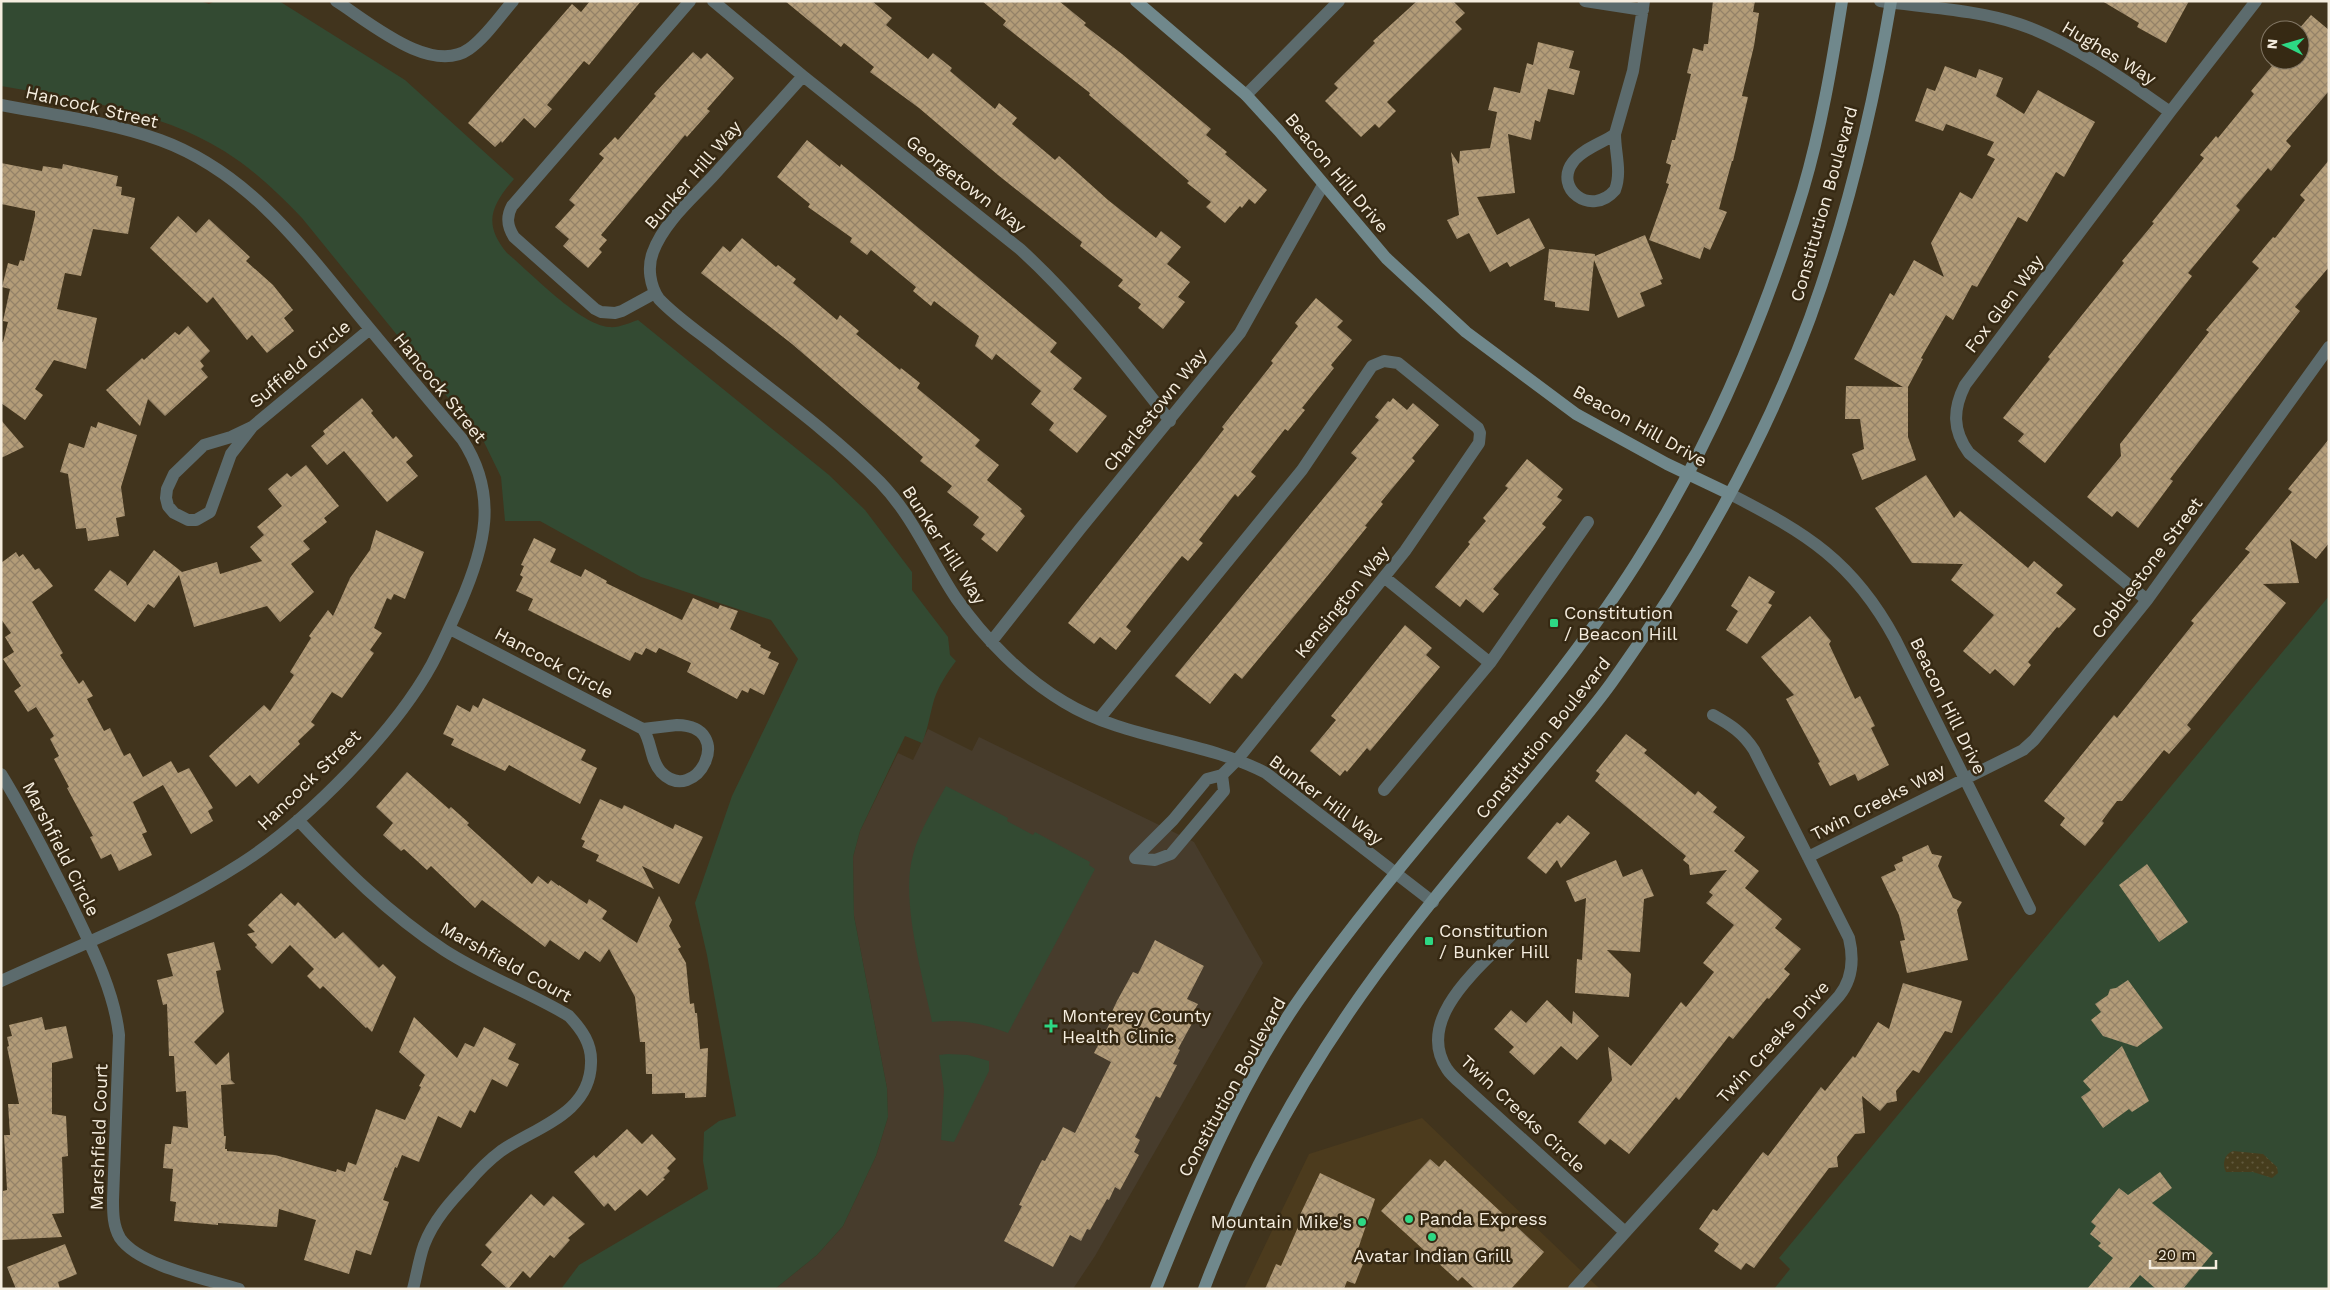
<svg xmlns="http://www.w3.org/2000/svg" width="2330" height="1290" viewBox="0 0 2330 1290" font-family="'Work Sans',sans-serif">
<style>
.built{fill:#4c3b1d}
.medical{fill:#473c2c}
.green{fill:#334a32}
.sand{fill:url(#sand-dots)}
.building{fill:url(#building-cross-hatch)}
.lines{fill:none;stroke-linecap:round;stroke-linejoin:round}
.street{stroke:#5c6b6d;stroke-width:12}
.secondary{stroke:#70888c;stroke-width:12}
.poi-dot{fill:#2dd884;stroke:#362913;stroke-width:2}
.labels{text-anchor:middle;stroke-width:5;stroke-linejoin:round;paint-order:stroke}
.street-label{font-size:18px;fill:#f5eddf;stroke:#362913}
.poi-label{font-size:18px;fill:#f5eddf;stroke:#362913;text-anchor:start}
</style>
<defs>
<pattern id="sand-dots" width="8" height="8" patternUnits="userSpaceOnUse" patternTransform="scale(1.25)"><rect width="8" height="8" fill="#463d1d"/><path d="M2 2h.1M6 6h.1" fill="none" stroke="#61593d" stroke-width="1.8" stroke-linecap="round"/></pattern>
<pattern id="building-cross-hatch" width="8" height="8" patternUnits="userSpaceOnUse" patternTransform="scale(1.25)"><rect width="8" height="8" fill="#b39c78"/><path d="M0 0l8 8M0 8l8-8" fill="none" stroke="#948268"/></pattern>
</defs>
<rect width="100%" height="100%" fill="#41341d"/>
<!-- built -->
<path class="built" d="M1422 1118 1600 1289H1244L1309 1154Z"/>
<!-- medical -->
<path class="medical" d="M928 729 972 751 979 737 1194 842 1263 963 1095 1256 1073 1289H775L817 1255 843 1226 876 1156 888 1117 887 1088 854 916 853 857 860 831 898 753 913 760Z"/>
<!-- green -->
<path class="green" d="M1 1H200L209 4 215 1H279L405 80 514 179C492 205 482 223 507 253 530 272 580 325 609 327 619 328 629 323 638 320L829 475 865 510 912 572V590L948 637 950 655 956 661C947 673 939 685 934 700 930 714 928 729 922 743L905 736 860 831 853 857 854 916 887 1088 888 1117 876 1156 843 1226 817 1255 775 1289H561L579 1265 708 1189 703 1161 704 1132 719 1121 736 1116 707 955 695 903 732 796 798 659 771 620 641 577 540 521H505L501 477 484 442 302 218C278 193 253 169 224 151 156 109 78 100 1 86Z
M2329 596V1289H1774L1790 1269 1779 1258Z
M946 786 1008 818 1007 821 1033 835 1035 832 1090 862 1089 865 1095 869 1008 1033C982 1023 960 1019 932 1022 923 976 900 900 913 855 919 831 934 808 946 786Z
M948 1054 968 1055 989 1061V1071L954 1142 941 1140 944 1090 939 1055Z"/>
<!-- sand -->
<path class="sand" d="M2233 1151 2263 1154 2277 1167 2278 1173 2272 1178 2253 1172H2226C2222 1164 2224 1154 2233 1151Z"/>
<!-- building -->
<path class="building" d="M590 1H641L589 65 584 61 547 105 552 109 535 128 524 118 502 143 501 141 495 147 468 123 572 4 581 12Z
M785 1H872L892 18 886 25 928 59 933 53 952 68 950 71 995 109 999 103 1017 118 1012 124 1055 160 1059 156 1108 200 1156 238 1161 231 1181 247 1167 264 1190 282 1178 297 1185 302 1163 329 1138 308 1141 304 1118 286 1123 280 1080 246 1082 242 998 175 919 108 870 72 874 67 844 43 841 47Z
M982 1H1059L1086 23 1084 25 1122 54 1211 129 1206 135 1227 152 1225 154 1267 190 1255 204 1249 199 1242 208 1240 206 1225 223 1206 207 1211 202 1187 183 1189 181 1089 95 1090 93 1003 25 1006 21Z
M1417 1H1453L1465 13 1455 22 1462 29 1387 102 1396 111 1379 128 1375 124 1361 137 1325 101 1338 88 1334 84 1375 43 1373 41Z
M1713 1H1755L1753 12 1759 13 1754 46 1742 96 1748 97 1733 161H1732L1719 209 1727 212 1710 250 1704 247 1700 259 1649 240 1669 184 1666 183 1671 165 1666 163 1672 140H1675L1691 74 1687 73 1693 48 1703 51 1704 44H1708Z
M2102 1H2189L2166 43 2137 27 2139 23Z
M2311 15 2329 30V91L2286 141 2291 146 2271 171 2268 168 2236 206 2240 210 2188 273 2192 276 2045 463 2018 441 2024 434 2003 418 2050 359 2048 357 2124 263 2122 261 2154 223 2152 222 2204 158 2200 155 2216 136 2218 138 2254 94 2251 91 2272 66 2270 65 2274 60H2300L2298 30Z
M1538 42 1574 51 1569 68 1580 71 1574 95 1548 89 1540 122 1535 120 1531 140 1508 134 1515 193 1477 197 1497 235 1529 218 1545 248 1510 267 1507 262 1490 272 1469 233 1457 239 1447 220 1459 215 1451 152 1459 164 1460 151 1490 148 1497 112 1488 110 1494 87 1520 93 1527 63 1533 65Z
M693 52 701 59 707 53 734 78 707 109 710 111 687 137 685 135 601 235 607 240 599 249 602 252 588 268 563 246 569 239 555 227 575 205 569 200 604 158 599 154 615 137 618 140 656 96 654 94Z
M1945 66 1976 78 1979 69 2003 78 1996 96 2024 114 2038 90 2095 122 2064 177 2056 172 2027 222 2018 217 1977 287 1972 285 1953 320 1946 315 1921 358 1923 359 1908 387V437L1916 460 1862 480 1852 454 1864 449 1860 419H1845L1846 386 1903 387 1854 359 1890 293 1894 296 1914 260 1944 277 1931 243 1960 192 1972 199 1995 159 1987 155 1994 142 1946 124 1943 131 1915 121 1927 88 1935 91Z
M807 140 840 167 841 164 868 186 1057 343 1050 352 1082 378 1073 389 1107 416 1077 453 1049 430 1054 423 1031 404 1041 391 996 354 992 360 975 346 979 336 934 301 931 306 913 291 916 287 871 250 867 255 850 242 852 238 808 207 810 204 777 177Z
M2329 160V267L2295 307 2300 311 2170 479 2173 481 2138 528 2117 511 2112 517 2087 497 2121 456 2120 444 2209 332 2206 330 2259 268 2252 262 2273 237 2275 238 2305 200 2300 195Z
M1 163 42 171 43 166 62 169 63 164 118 176 116 186 122 187 121 195 135 198 128 234 93 229 81 276 65 273 57 309 97 318 86 369 54 360 35 389 43 395 25 420 1 403V342H3L8 322 3 321 10 289 2 287 8 263 18 266 20 260 24 261 35 216V211L1 204Z
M178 216 196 233 209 219 250 257 246 261 273 285 293 310 284 318 294 331 267 353 252 335 247 340 213 297 207 303 150 248Z
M1645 235 1663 279 1660 280 1662 284 1640 293 1645 306 1618 318 1594 260 1589 311 1555 307V302L1544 300 1549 249 1595 254V256Z
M742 238 776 267 778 265 796 279 793 283 837 320 840 315 859 331 856 334 900 370 901 368 920 383 917 388 980 440 975 446 999 465 987 480 1022 509 1020 511 1025 516 997 552 981 539 985 534 973 525 979 517 947 492 952 486 920 461 923 457 792 344 701 273 723 246 730 252Z
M1316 298 1343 321 1337 327 1352 340 1331 365 1334 368 1302 408 1305 410 1288 431 1285 429 1251 472 1256 476 1238 497 1235 494 1199 540 1203 543 1188 561 1182 556 1147 600 1126 627 1131 631 1116 650 1100 637 1094 644 1068 623 1199 461 1224 429 1222 427 1273 363 1271 361 1298 326 1295 323Z
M188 326 210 351 200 361 204 366 201 369 208 377 165 416 148 399 140 426 106 390 142 358 144 360 175 332 179 335Z
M362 398 373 411 371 413 393 439 396 436 413 456 406 462 418 476 387 502 344 451 327 465 311 446 325 434 323 431Z
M1393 398 1407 410 1413 403 1439 425 1412 458 1415 461 1381 502 1383 504 1365 526 1367 527 1320 585 1242 679 1235 673 1210 704 1175 676 1357 458 1351 453 1379 420 1375 417 1388 401 1390 402Z
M1 420 24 447 1 458Z
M98 422 137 435 121 487 125 516 116 518 119 536 88 541 86 528 76 529 68 474 60 472 69 443 84 448 91 426 96 428Z
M2329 439V543L2316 559 2290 539 2299 583 2263 584 2286 603 2187 725 2191 729 2169 754 2164 750 2122 801H2117L2102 821 2104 823 2085 846 2060 825 2065 818 2044 801 2114 715 2117 718 2194 623 2191 621 2250 552 2245 549 2292 492 2288 489Z
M1527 459 1563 489 1557 497 1562 500 1542 524 1546 527 1493 589 1499 594 1483 613 1466 599 1460 607 1435 587 1470 544 1468 542 1486 521 1483 518 1508 488 1505 486Z
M306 465 339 506 324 518 327 522 303 541 310 549 291 564 314 592 280 622 267 606 194 627 179 575 154 608 148 604 135 622 94 590 110 570 126 582 127 586 154 550 182 572 217 562 220 574 262 561 250 547 264 535 257 527 282 506 268 489 287 473 291 477Z
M1926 475 1954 518 1960 511 2028 568 2034 561 2063 585 2056 593 2076 609 2059 628 2057 627 2028 662 2031 665 2014 686 1995 669 1990 674 1963 651 1994 615 1951 580 1963 564 1912 563 1875 508Z
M376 530 424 552 405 599 394 594 391 600 387 598 374 628 382 633 370 650 374 653 342 698 332 692 311 722 315 725 298 741 300 744 258 784 250 775 236 787 209 756 264 705 270 711 294 675 290 672 311 638 309 636 328 610 333 616 350 578 370 550Z
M534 538 556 549 550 562 581 577 585 569 607 581 606 583 682 620 693 598 718 609 720 605 738 611 730 629 761 645 760 647 771 652 768 658 779 663 764 695 750 688 748 693 742 690 737 699 687 672 691 663 659 648 656 653 646 648 642 655 635 652 630 661 528 610 533 599 516 591 523 577 520 575 524 566 521 565Z
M16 552 19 557 23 554 35 570 39 568 53 586 32 602 63 653 60 655 79 684 83 680 93 696 87 699 104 731 110 728 124 756 130 753 143 777 171 761 178 773 189 768 213 808 208 811 213 821 191 834 163 785 133 802 147 832 142 834 152 855 119 871 111 854 101 859 90 837 93 836 67 788 69 787 54 759 59 756 50 739 54 736 36 707 28 712 14 691 21 686 3 659 14 652 5 637 11 633 1 619V563Z
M1749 576 1775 592 1768 603 1772 605 1747 644 1726 630 1738 611 1731 606Z
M1810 616 1831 641 1829 644 1855 699 1860 696 1875 726 1871 728 1889 765 1858 781 1855 774 1830 786 1818 763 1820 762 1786 699 1794 695 1761 657Z
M1405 625 1432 648 1426 655 1440 667 1370 751 1367 748 1347 772 1345 770 1340 776 1310 751 1336 720 1331 716Z
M483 698 586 750 581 760 597 768 580 804 509 765 505 771 451 745 454 739 443 734 457 705 470 712 473 705 478 708Z
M1626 734 1647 750 1644 753 1695 795 1698 791 1717 807 1713 812 1745 837 1734 851 1759 871 1745 888 1782 919 1775 928 1801 949 1784 969 1790 974 1769 999 1767 998 1733 1039 1729 1036 1679 1100 1676 1097 1629 1154 1610 1139 1605 1145 1578 1122 1612 1080 1608 1047 1631 1066 1681 1002 1686 1007 1714 972 1703 963 1734 925 1706 903 1713 895 1709 892 1727 870 1690 875 1689 865 1683 860 1686 856 1595 781 1600 774 1596 771Z
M407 772 449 809 451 807 469 823 467 825 532 884 538 876 548 884 551 880 559 886V885L587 904 589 899 607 911 602 919 637 943 659 896 672 920 669 926 681 947 678 949 686 963 690 1004 694 1003 695 1013H697L700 1049 708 1048 706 1097 685 1098V1093L652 1094V1074H646L645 1042H640L635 997 609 949 600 962 585 951 579 960 550 940 545 947 482 900 475 908 431 866 427 870 404 849 401 851 383 835 393 823 376 807Z
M600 799 622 809 624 805 673 829 675 824 703 837 679 884 642 866 654 889 596 861 599 855 582 847 585 841 581 839Z
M1568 815 1590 833 1561 868 1557 860 1546 874 1527 858 1557 822 1560 824Z
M1928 845 1932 854 1942 856 1938 866 1953 898 1962 902 1957 910 1968 960 1907 973 1900 941 1905 940 1899 915 1881 877 1896 870 1894 865 1903 861 1902 857Z
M1616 860 1623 877 1642 869 1654 896 1644 899 1640 952 1607 950 1631 974 1629 997 1575 993 1577 959 1582 960 1586 898 1575 902 1566 881Z
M2147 864 2188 922 2159 942 2119 885Z
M281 893 295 906 298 902 335 939 343 932 379 968 383 964 396 977 372 1032 367 1027 366 1028 323 986 320 989 307 976 314 969 290 945 272 964 255 947 257 945 247 934 255 932 248 925Z
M1155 940 1204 966 1187 999 1198 1004 1191 1016 1195 1018 1178 1049 1180 1050 1173 1064 1177 1065 1160 1098 1156 1096 1135 1137 1140 1140 1134 1152 1139 1155 1120 1190 1115 1187 1109 1200 1107 1199 1090 1230 1087 1229 1081 1241 1070 1235 1053 1267 1004 1241 1022 1206 1019 1205 1042 1160 1045 1161 1063 1127 1075 1133 1111 1062 1094 1053 1112 1019 1109 1018 1117 1001 1133 972 1138 974Z
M214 942 221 970 216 971 224 1012 194 1042 216 1065 229 1052 231 1080 235 1084 221 1085 224 1136H226L225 1149H227V1151L275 1155 336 1172 337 1169 345 1172 348 1162 356 1165 376 1109 405 1120 421 1087 419 1086 425 1075 399 1052 414 1017 457 1058 465 1043 474 1047 484 1027 516 1044 508 1059 519 1064 507 1087 492 1079 475 1113 470 1110 461 1128 438 1116 419 1162 402 1155 397 1168 395 1167 383 1200 389 1202 371 1255 356 1250 349 1274 304 1260 316 1220 279 1209 277 1227 218 1223V1225L174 1221 176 1202 170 1201 173 1169 163 1168 165 1144H171L173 1126 188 1128 186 1091 176 1092 174 1056H169L167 1004 163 1005 157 980 173 976 167 954Z
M2128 980 2163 1028 2137 1047 2103 1036 2091 1020 2101 1012 2095 1004 2108 995 2110 989 2116 988Z
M1903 983 1962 1001 1952 1033 1945 1031 1919 1073 1913 1070 1896 1091 1897 1101 1887 1103 1880 1111 1862 1096 1865 1133 1855 1134 1837 1157 1838 1167 1829 1168 1754 1268 1746 1263 1741 1270 1714 1251 1719 1244 1699 1229 1713 1209 1717 1211 1763 1152 1768 1156 1821 1087 1825 1091 1853 1056 1855 1058 1878 1022 1889 1029Z
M1547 1000 1572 1024 1573 1011 1599 1036 1577 1060 1561 1046 1534 1075 1509 1052 1514 1047 1494 1029 1511 1010 1526 1023Z
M42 1017 45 1030 66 1026 73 1058 52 1063V1114L66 1116 68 1156 62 1157 64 1213 52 1214 62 1237 2 1240 3 1191 7 1190 4 1135H10L8 1104H19L7 1047 9 1046 7 1037 12 1036 9 1025Z
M2122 1046 2149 1101 2132 1112 2129 1109 2103 1128 2081 1097 2091 1090 2083 1081Z
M627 1129 642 1144 652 1134 676 1159 667 1168 670 1171 663 1178 665 1179 647 1196 640 1189 615 1211 608 1203 604 1207 574 1172 594 1155 596 1158Z
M1430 1159 1439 1167 1445 1160 1544 1252 1511 1289H1475L1462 1277 1458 1281 1381 1211Z
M2160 1172 2172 1188 2152 1203 2213 1253 2183 1289H2156L2140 1275 2128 1289H2087L2113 1258 2098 1246 2101 1243 2090 1234 2096 1226 2091 1222 2119 1188 2128 1195Z
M1320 1173 1375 1199 1356 1255 1365 1259 1355 1284 1347 1281 1344 1289H1265L1276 1264 1281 1266 1302 1218 1299 1217Z
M531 1194 544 1206 553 1196 585 1224 568 1238 570 1240 554 1258 550 1255 530 1278 523 1271 508 1289 481 1265 492 1252 485 1245Z
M65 1244 77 1274 58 1282 60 1289H16L7 1267Z"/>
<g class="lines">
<!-- street -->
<path class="street" d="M336 1C368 21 431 76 469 49 486 37 499 17 513 1
M713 1 803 76 1020 249C1077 301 1123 361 1170 421
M1585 1 1643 10
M1880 1C1922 7 1979 10 2019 24 2068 40 2128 82 2170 112
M803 76C773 109 744 142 714 175 693 198 664 222 653 252 647 267 650 286 659 299 677 318 700 333 721 350 774 392 831 433 880 482 913 516 930 559 956 598 984 638 1022 677 1064 702 1126 740 1203 740 1266 773L1433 902
M1246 95 1339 1
M1 105C54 115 109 122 160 140 248 172 303 247 360 317 394 358 428 399 462 439 499 495 485 547 460 604 451 624 442 645 432 664 395 732 307 821 242 863 168 911 82 944 1 981
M1615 134C1615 153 1622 172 1615 190 1591 218 1553 188 1573 162 1582 149 1603 143 1615 134Z
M1615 134 1633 71 1644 1
M655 293 622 311 615 313 601 312 595 309 514 237C507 226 506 217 512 206L690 1
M252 427 231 437 204 445 174 474 167 489 166 498 168 506 174 513 188 520H196L210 512 231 454 252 427 370 329
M1730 494C1806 533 1853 561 1895 639L2030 909
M1384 577 1490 663 1588 522
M2147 600 1969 453C1952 430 1953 409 1965 385L2170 112 2256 1
M450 629 643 729
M991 642 1080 529 1240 333 1323 185
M1099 719 1302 470 1372 366 1384 361 1398 363 1478 428 1480 433 1479 443 1405 551 1237 760 1222 775 1207 779 1173 820 1135 858 1155 860 1171 854 1224 791 1222 775
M677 725C738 726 696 808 661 772 650 760 652 742 643 729Z
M1 774C27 816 48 859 70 902 90 944 114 989 119 1035L113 1200C113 1213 113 1226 120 1238 139 1266 207 1279 239 1289
M1384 790 1490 663
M298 820C343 868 389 914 444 950 484 976 529 992 569 1016 582 1030 592 1044 591 1063 590 1114 536 1127 501 1151 489 1160 478 1171 468 1183 451 1201 433 1221 424 1245 419 1259 417 1274 413 1289
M1808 857 2023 750 2034 740 2147 600 2329 347
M1510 936C1480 967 1414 1019 1447 1069 1452 1077 1462 1084 1469 1091L1625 1232
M1574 1289 1839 996C1852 980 1854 959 1849 938L1754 750C1743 733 1731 725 1713 715"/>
<!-- secondary -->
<path class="secondary" d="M1136 1 1246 95 1279 131 1386 258 1466 332 1576 414 1667 464 1730 494
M1156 1289C1197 1186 1241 1081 1305 991 1410 843 1540 715 1637 562 1709 448 1764 320 1803 190 1821 129 1832 64 1842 1
M1204 1289C1243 1185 1297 1086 1361 995 1418 914 1484 839 1547 763 1569 736 1592 710 1612 682 1692 570 1762 448 1810 318 1847 216 1873 108 1891 1"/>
</g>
<!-- markers -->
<g class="poi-dot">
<rect x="1549" y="618" width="10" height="10" rx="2.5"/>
<rect x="1424" y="936" width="10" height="10" rx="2.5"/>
<path d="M1048.5 1018.5h5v5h5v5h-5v5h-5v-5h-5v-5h5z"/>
<circle cx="1409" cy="1219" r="5"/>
<circle cx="1362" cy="1222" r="5"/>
<circle cx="1432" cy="1237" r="5"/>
</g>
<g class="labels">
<!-- street labels -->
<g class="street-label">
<text transform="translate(2109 53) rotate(31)" y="6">Hughes Way</text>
<text transform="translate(92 107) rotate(13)" y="6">Hancock Street</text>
<text transform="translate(1337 173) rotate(50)" y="6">Beacon Hill Drive</text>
<text transform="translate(693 175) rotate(-49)" y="6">Bunker Hill Way</text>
<text transform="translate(966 184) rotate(38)" y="6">Georgetown Way</text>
<text transform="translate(1824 204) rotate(-74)" y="6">Constitution Boulevard</text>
<text transform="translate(2004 304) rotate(-53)" y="6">Fox Glen Way</text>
<text transform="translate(300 364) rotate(-40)" y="6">Suffield Circle</text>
<text transform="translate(440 388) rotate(51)" y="6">Hancock Street</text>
<text transform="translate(1155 410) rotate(-51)" y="6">Charlestown Way</text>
<text transform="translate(1640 426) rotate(29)" y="6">Beacon Hill Drive</text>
<text transform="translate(944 545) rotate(57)" y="6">Bunker Hill Way</text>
<text transform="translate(2147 568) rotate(-53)" y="6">Cobblestone Street</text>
<text transform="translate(1342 602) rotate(-51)" y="6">Kensington Way</text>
<text transform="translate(554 663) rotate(28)" y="6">Hancock Circle</text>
<text transform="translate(1948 706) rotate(64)" y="6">Beacon Hill Drive</text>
<text transform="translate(1543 738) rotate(-51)" y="6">Constitution Boulevard</text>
<text transform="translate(309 780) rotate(-44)" y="6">Hancock Street</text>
<text transform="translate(1326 800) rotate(37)" y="6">Bunker Hill Way</text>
<text transform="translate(1878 802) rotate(-27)" y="6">Twin Creeks Way</text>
<text transform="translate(61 849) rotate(63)" y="6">Marshfield Circle</text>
<text transform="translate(506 962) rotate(29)" y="6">Marshfield Court</text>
<text transform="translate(1773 1042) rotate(-48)" y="6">Twin Creeks Drive</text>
<text transform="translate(1232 1087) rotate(-61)" y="6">Constitution Boulevard</text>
<text transform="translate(1523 1114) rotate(43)" y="6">Twin Creeks Circle</text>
<text transform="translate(99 1137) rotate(-88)" y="6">Marshfield Court</text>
</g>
<!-- poi labels -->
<g class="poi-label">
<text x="1564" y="619">Constitution<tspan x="1564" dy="21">/ Beacon Hill</tspan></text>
<text x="1439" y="937">Constitution<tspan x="1439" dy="21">/ Bunker Hill</tspan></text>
<text x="1062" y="1022">Monterey County<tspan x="1062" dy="21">Health Clinic</tspan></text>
<text x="1419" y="1225">Panda Express</text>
<text x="1352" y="1228" text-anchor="end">Mountain Mike's</text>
<text x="1432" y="1262" text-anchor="middle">Avatar Indian Grill</text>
</g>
</g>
<!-- border -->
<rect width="2330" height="1290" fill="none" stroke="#f5eddf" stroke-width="5"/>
<!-- north arrow -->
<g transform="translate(2285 45) rotate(275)"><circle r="24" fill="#362913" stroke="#827765"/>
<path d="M0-4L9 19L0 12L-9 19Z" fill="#2dd884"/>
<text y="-8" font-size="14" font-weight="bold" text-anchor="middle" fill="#f5eddf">N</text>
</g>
<!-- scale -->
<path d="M2150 1260v8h66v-8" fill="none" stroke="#f5eddf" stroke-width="2.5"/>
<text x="2158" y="1260" font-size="15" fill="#f5eddf" stroke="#362913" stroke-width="4" paint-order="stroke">20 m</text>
</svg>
